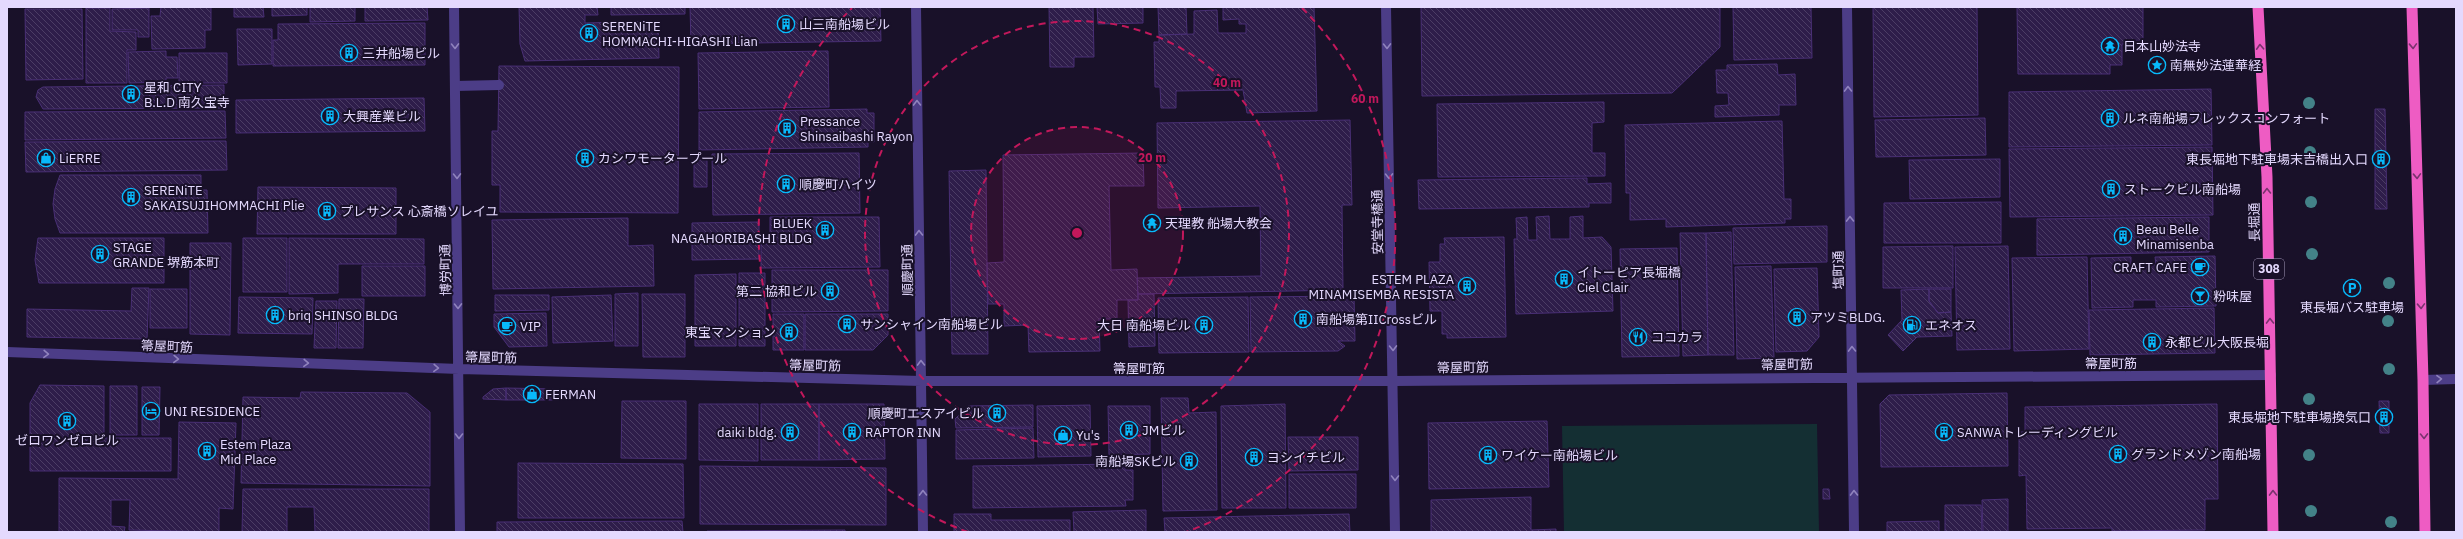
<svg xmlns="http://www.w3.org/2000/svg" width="2463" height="539" viewBox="0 0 2463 539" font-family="'IBM Plex Sans','Noto Sans JP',sans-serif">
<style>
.green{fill:#142f33}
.building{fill:url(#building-back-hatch);stroke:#492f75}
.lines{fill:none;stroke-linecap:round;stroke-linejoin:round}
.service{stroke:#4c3d87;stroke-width:10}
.minor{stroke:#4c3d87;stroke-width:10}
.trunk{stroke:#ee5cc3;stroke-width:11}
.tree{fill:#438288}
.oneway{stroke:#9083bd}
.oneway2{stroke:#79336e}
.ring{fill:none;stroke:#c2185b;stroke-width:2;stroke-dasharray:7 5}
.labels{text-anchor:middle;stroke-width:4;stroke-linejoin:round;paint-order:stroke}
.shield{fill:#191129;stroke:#a79dbe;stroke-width:1}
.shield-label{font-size:12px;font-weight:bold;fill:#e4d9fe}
.poi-label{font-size:13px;fill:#e4d9fe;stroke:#191129;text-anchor:start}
.street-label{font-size:13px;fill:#e4d9fe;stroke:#191129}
.centre{fill:#c2185b;stroke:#191129;stroke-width:2}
.ring-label{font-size:12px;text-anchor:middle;font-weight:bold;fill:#c2185b;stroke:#191129;stroke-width:4;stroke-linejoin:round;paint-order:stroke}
</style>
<defs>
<pattern id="building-back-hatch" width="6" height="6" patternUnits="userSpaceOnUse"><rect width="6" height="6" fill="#2e1d4a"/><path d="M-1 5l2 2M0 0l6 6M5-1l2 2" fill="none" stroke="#4c3d65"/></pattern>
</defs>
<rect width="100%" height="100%" fill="#191129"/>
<!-- green -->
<path class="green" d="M1817 424 1819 532H1564L1562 426Z"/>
<!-- building -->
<path class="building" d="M161 7H211V30H205V48L152 49 151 16H160Z
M234 7H263L264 17H234Z
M272 7H307V15L272 16Z
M310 7H355V21L310 22Z
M365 7H427L428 20 365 21Z
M519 7H597L598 15H585V23L658 21 659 58 525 61 520 44Z
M611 7H685V14L611 15Z
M690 7H880L881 41 691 44Z
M1049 7H1093L1094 57H1074V67H1050Z
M1097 7H1143V23L1098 24Z
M1158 7H1186L1187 34 1159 35Z
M1223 7H1314L1317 111 1247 113 1243 90 1176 91V108H1161L1160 87H1155L1154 42H1159V35L1194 34V11L1217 10 1218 33H1246V24H1239V19L1223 20Z
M1421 7H1720V47L1672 93 1422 96Z
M1733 7H1811L1812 58 1734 60Z
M1873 7H1977L1978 115 1874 117Z
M2017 7H2143V44H2122V65H2110V74H2018Z
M86 8H110V31L136 32V50H127V83H86Z
M149 8V37H138V30H112V9Z
M25 9H82L83 79 26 80Z
M425 23V65L273 66V40H278V24Z
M237 29H272V64L238 65Z
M166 51V57H177L178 78H166V82L129 83 128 52Z
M828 51 829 107 699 109 698 53Z
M179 53H227V83H179Z
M1777 64 1778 75 1795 74 1796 105H1779V115L1715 117V106L1729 105 1728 93H1717L1716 70H1727V65Z
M499 66 679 67 678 213 500 212V185H492V131H498Z
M224 85V108L43 109 36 97 38 90 43 87Z
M2211 89 2212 145 2009 147V92Z
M424 98 425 131 236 133V100Z
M1604 102V122L1592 123V153H1605V176L1438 177 1437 104Z
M867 109V113H874V142H868V147L699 150V112Z
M2375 109H2385L2387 209H2375Z
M225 111 226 138 25 140V112Z
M1985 118 1986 155 1876 157 1875 120Z
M1350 120 1352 205H1342L1343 290 1138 294 1137 278 1261 276 1260 206 1158 208 1157 123Z
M1782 121 1784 199H1791V219H1785V223L1666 227V219L1630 220V193H1626L1625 125Z
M226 141 227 170 26 172 25 142Z
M2212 147 2213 215 2010 217 2009 149Z
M859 153 860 213 713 215 712 154Z
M1143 153 1144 186H1109L1111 270 1137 269 1138 300H1117V319H1099L1100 351 1029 352 1028 325 1004 326V304H988L987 263 1004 262 1003 155Z
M2000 159V197L1910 199 1909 160Z
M694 160H707V187H694Z
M986 170 988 354H952L949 171Z
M60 175H201V190H207L208 233H60L55 219 53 204 55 189Z
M1587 178V184L1611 183V203H1589V207L1419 209 1418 180Z
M258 187 396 188V234H257Z
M2001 202V243H1884V203Z
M1549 216 1550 239H1570V217L1583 216V238L1602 237 1611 247 1613 311 1516 314 1514 239H1517L1516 218 1527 217 1528 240H1537L1536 217Z
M770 217H879L880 267 761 268V244H770Z
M2209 217V252L2037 255V219Z
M628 218V246L653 245 654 286 493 289 492 220Z
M759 222V259L692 260V223Z
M1827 226V262L1734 264 1733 228Z
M1731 232 1734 355H1708L1706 233Z
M1680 233H1706L1708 355 1683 356Z
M1504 237 1506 337 1447 338V334H1442V311H1430L1429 262H1440V244H1445L1444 238Z
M38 238H164V283H39L35 260Z
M243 238H287V292H243Z
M289 238 424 239V264H338V293L289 294Z
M190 243H231L230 335 190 334Z
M1953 246V288H1883V247Z
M2008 246 2010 349 1957 350 1955 247Z
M1677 248 1679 356 1622 357 1620 249Z
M2215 256 2216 306 2156 307V300H2133V307L2092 308 2091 258 2131 257V265H2156L2155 257Z
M2087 257 2089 349 2014 351 2012 258Z
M362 266H425V296H362Z
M1771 266 1774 358 1737 359 1735 267Z
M1817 268 1819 337 1807 351 1776 352 1774 269Z
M772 270H888V311L772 312Z
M739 273H765V346H739Z
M736 274V346H695V275Z
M132 288H149L147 339 27 337V309L131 311Z
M150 289H187V328H150Z
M1929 289V301L1938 313 1951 312 1952 336 1917 337 1903 351 1888 335 1902 320 1901 290Z
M1929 289H1951V312L1938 313 1929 301Z
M638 293V346H615V294Z
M642 294H685V357H643Z
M1138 294H1154L1155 346 1129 347 1128 300H1138Z
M495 295H549V310L495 311Z
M611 295 613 341 553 343 552 297Z
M1354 296 1355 341H1338L1345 346 1338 351 1251 352 1250 297Z
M239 297 313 298 312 334 238 333Z
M1248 297 1249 352 1159 353 1158 298Z
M339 299H364L363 348H338Z
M316 301H337L336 348H314Z
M2214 308 2215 353 2090 355 2089 310Z
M546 313 547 346 509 347 494 327V314Z
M773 314H804V350H773Z
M805 314H888V335L873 350H805Z
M40 385 104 386V438H171V471H30V403Z
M110 386H137V435H110Z
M142 387H160L159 435H142Z
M506 388V400L483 399V397L493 389Z
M506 388 557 389 558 400H506Z
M301 392 407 393 430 412V486L241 483 243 397 300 398Z
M2007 393 2008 466 1881 467 1880 404 1889 395Z
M1161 398H1188L1189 413 1216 412 1217 510 1163 511Z
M622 401H686V459L621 458Z
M2379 401H2389V433H2380Z
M699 404H758V461L699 460Z
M761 404H819V460H761Z
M819 404H884L885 459 819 460Z
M1285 404 1286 508H1222L1221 406Z
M2217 404 2218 499H2205V530L2112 531V528L2027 529 2026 475 2019 476V432H2025V407Z
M1033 405V427L956 428 955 419 968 406Z
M1090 405 1091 456 1038 457 1037 406Z
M1108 406H1150V454L1109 455Z
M1547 421 1549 487 1429 489 1428 423Z
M179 422 236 423 233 509 219 508V532L129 530 130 500H111V526L125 527 124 532H59V478L178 479Z
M1033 428 1034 458 956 459V430Z
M1288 437H1358V470L1289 471Z
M518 463 683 464 684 518H518Z
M1125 464V470H1133V500H1125L1126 506 973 508V466Z
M700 466 886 468V525L700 524Z
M1289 474H1356V508H1289Z
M243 489H429V532H315L314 507H287V532H242Z
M1823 489H1829L1830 499H1823Z
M1531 497V530L1556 529V532H1431V500Z
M2008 499V532H1983L1982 500Z
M1945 505H1981L1982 532H1945Z
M1146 510V532H1074L1073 512Z
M954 514H991V520H1070V532H954Z
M1349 514 1350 532H1165L1164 518Z
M682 521 683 532H497V522Z
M1939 521V532H1887V522Z
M845 530V532H707V531Z"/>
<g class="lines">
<!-- service -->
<path class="service" d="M455 86 499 85"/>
<!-- minor -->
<path class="minor" d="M454 7 460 532
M916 7 923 532
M1386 7 1395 532
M1847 7 1854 532
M7 352 459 369 921 381H1394L2271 375
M2423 380 2456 379"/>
<!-- trunk -->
<path class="trunk" d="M2258 7 2267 177 2273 532
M2412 7 2423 380 2425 532"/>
</g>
<!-- trees -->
<g class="tree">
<circle cx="2309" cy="103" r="6"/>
<circle cx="2310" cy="152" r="6"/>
<circle cx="2311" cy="202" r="6"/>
<circle cx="2312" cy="254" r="6"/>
<circle cx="2389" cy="283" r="6"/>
<circle cx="2388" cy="321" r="6"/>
<circle cx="2389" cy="369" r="6"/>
<circle cx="2309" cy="399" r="6"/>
<circle cx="2309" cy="455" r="6"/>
<circle cx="2311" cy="511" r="6"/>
<circle cx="2391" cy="522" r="6"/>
</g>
<!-- one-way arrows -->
<defs><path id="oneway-chevron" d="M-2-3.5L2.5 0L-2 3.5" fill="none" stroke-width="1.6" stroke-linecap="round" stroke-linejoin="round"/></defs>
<g class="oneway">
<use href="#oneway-chevron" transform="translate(455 46) rotate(89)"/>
<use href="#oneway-chevron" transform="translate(1387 46) rotate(89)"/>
<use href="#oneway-chevron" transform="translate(1848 89) rotate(-91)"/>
<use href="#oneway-chevron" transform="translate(917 103) rotate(-91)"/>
<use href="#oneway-chevron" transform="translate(457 176) rotate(89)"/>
<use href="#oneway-chevron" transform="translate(1389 176) rotate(89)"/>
<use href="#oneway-chevron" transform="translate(1850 219) rotate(-91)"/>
<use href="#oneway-chevron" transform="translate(919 233) rotate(-91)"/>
<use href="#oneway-chevron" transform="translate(458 306) rotate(89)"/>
<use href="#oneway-chevron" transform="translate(1393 348) rotate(89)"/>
<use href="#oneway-chevron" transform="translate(1852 349) rotate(-91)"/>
<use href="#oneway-chevron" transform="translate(46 354) rotate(2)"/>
<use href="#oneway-chevron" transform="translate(176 359) rotate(2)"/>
<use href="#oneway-chevron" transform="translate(306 363) rotate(2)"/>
<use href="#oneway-chevron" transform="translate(921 363) rotate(-91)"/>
<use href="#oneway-chevron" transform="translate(436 368) rotate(2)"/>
<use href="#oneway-chevron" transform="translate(2439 379) rotate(-1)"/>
<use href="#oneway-chevron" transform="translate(459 436) rotate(90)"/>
<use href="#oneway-chevron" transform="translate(1395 478) rotate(90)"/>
<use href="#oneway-chevron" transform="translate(923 493) rotate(-91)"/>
<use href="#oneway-chevron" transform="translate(1854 493) rotate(-91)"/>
</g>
<g class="oneway2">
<use href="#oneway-chevron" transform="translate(2413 46) rotate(88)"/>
<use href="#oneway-chevron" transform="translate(2260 47) rotate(-93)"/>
<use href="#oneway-chevron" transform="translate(2417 176) rotate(88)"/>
<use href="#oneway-chevron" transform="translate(2267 191) rotate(-91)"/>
<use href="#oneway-chevron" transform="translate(2421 306) rotate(88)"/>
<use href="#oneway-chevron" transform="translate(2270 321) rotate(-91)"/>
<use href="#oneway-chevron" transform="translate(2424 436) rotate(89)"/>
<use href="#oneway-chevron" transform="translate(2273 493) rotate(-91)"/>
</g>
<!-- distance rings -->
<circle cx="1077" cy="233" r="106" fill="#c2185b" fill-opacity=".12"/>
<g class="ring">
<circle cx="1077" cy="233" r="106"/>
<circle cx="1077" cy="233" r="212"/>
<path d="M968 532A318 318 0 0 1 852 8M1302 8A318 318 0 0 1 1186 532"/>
</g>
<!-- icons -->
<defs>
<symbol id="building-ring" viewBox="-11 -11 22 22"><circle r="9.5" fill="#191129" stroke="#08b9fb" stroke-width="1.5"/><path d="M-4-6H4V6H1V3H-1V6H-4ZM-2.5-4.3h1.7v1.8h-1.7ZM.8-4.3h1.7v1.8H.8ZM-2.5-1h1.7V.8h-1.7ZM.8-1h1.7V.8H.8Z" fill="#08b9fb"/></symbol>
<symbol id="temple-ring" viewBox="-11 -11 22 22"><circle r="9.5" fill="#191129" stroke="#08b9fb" stroke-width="1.5"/><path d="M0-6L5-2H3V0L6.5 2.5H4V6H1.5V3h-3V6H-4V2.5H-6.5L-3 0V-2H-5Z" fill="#08b9fb"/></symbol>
<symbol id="sight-ring" viewBox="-11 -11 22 22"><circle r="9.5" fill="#191129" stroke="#08b9fb" stroke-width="1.5"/><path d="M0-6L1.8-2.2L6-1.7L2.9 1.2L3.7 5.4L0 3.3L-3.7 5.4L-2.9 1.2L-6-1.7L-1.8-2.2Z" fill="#08b9fb"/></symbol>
<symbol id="shop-ring" viewBox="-11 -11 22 22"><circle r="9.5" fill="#191129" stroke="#08b9fb" stroke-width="1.5"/><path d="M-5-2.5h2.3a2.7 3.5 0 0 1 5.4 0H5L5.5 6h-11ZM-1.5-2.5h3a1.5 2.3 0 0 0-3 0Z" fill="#08b9fb"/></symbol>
<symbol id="cafe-ring" viewBox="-11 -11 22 22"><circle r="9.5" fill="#191129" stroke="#08b9fb" stroke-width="1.5"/><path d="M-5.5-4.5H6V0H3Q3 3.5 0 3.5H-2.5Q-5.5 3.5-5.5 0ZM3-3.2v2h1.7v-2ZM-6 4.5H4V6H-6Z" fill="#08b9fb"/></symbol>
<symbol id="parking-ring" viewBox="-11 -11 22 22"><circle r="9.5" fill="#191129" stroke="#08b9fb" stroke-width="1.5"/><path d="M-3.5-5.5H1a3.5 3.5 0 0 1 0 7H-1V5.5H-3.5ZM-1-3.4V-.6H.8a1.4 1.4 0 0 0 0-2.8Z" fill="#08b9fb"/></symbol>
<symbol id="bar-ring" viewBox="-11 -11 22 22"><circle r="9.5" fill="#191129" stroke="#08b9fb" stroke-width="1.5"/><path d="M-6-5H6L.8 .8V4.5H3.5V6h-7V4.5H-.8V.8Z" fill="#08b9fb"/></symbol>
<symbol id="fuel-ring" viewBox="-11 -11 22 22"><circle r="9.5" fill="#191129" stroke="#08b9fb" stroke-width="1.5"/><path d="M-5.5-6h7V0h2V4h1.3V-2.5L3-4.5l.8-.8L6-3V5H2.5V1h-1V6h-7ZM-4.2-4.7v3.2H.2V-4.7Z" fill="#08b9fb"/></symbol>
<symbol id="restaurant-ring" viewBox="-11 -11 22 22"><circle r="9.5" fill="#191129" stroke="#08b9fb" stroke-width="1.5"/><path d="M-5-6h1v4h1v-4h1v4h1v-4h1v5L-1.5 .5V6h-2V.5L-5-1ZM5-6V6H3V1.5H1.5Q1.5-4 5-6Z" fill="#08b9fb"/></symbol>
<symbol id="hotel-ring" viewBox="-11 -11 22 22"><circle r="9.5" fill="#191129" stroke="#08b9fb" stroke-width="1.5"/><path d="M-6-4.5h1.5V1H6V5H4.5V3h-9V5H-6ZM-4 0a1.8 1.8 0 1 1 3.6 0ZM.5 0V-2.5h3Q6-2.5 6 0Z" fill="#08b9fb"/></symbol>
</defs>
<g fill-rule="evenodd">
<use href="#building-ring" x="776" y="14" width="20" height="20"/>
<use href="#building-ring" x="579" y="23" width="20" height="20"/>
<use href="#temple-ring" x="2100" y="36" width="20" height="20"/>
<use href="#building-ring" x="339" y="43" width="20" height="20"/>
<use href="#sight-ring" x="2147" y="55" width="20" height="20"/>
<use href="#building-ring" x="121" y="84" width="20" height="20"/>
<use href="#building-ring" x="320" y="106" width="20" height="20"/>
<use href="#building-ring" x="2100" y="108" width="20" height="20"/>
<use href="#building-ring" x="777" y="118" width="20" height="20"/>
<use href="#shop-ring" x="36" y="148" width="20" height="20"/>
<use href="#building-ring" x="575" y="148" width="20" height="20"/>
<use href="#building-ring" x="2371" y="149" width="20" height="20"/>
<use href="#building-ring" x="776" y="174" width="20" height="20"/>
<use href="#building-ring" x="2101" y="179" width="20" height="20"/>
<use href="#building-ring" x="121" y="187" width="20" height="20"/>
<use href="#building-ring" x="317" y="201" width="20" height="20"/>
<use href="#temple-ring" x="1142" y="213" width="20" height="20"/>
<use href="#building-ring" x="815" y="220" width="20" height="20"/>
<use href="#building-ring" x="2113" y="226" width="20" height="20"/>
<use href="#building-ring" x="90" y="244" width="20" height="20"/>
<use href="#cafe-ring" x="2190" y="257" width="20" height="20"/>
<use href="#building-ring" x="1554" y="269" width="20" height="20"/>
<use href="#building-ring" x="1457" y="276" width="20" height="20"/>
<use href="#parking-ring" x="2342" y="278" width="20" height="20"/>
<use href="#building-ring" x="820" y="281" width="20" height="20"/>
<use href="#bar-ring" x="2190" y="286" width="20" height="20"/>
<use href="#building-ring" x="265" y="305" width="20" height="20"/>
<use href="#building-ring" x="1787" y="307" width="20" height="20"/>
<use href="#building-ring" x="1293" y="309" width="20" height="20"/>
<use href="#building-ring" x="837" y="314" width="20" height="20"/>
<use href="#building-ring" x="1194" y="315" width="20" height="20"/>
<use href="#fuel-ring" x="1902" y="315" width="20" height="20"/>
<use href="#cafe-ring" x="497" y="316" width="20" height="20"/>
<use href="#building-ring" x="779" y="322" width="20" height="20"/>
<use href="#restaurant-ring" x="1628" y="327" width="20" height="20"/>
<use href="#building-ring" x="2142" y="332" width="20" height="20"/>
<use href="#shop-ring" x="522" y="384" width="20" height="20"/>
<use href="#hotel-ring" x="141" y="401" width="20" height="20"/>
<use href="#building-ring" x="987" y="403" width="20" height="20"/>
<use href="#building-ring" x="2374" y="407" width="20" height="20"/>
<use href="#building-ring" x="57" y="411" width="20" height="20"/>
<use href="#building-ring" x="1119" y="420" width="20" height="20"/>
<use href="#building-ring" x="780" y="422" width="20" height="20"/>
<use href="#building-ring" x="842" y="422" width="20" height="20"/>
<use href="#building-ring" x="1934" y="422" width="20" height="20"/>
<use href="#shop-ring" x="1053" y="425" width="20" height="20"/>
<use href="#building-ring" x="197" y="441" width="20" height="20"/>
<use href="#building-ring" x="2108" y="444" width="20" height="20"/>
<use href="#building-ring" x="1478" y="445" width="20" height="20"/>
<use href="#building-ring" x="1244" y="447" width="20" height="20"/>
<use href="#building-ring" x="1179" y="451" width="20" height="20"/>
</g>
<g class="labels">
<!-- shield labels -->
<rect class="shield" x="2254" y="259" width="30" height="20" rx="3"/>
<g class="shield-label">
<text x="2269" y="273">308</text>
</g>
<!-- poi labels -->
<g class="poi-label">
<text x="799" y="29">山三南船場ビル</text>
<text x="602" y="31">SERENiTE<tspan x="602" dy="15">HOMMACHI-HIGASHI Lian</tspan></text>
<text x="2123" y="51">日本山妙法寺</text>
<text x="362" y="58">三井船場ビル</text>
<text x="2170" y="70">南無妙法蓮華経</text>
<text x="144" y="92">星和 CITY<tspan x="144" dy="15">B.L.D 南久宝寺</tspan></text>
<text x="343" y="121">大興産業ビル</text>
<text x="2123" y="123">ルネ南船場フレックスコンフォート</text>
<text x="800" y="126">Pressance<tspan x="800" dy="15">Shinsaibashi Rayon</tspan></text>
<text x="59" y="163">LiERRE</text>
<text x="598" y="163">カシワモータープール</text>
<text x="2368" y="164" text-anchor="end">東長堀地下駐車場末吉橋出入口</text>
<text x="799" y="189">順慶町ハイツ</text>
<text x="2124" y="194">ストークビル南船場</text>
<text x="144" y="195">SERENiTE<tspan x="144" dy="15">SAKAISUJIHOMMACHI Plie</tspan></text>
<text x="340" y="216">プレサンス 心斎橋ソレイユ</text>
<text x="812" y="228" text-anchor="end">BLUEK<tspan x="812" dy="15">NAGAHORIBASHI BLDG</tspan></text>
<text x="1165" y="228">天理教 船場大教会</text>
<text x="2136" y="234">Beau Belle<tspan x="2136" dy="15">Minamisenba</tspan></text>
<text x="113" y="252">STAGE<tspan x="113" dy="15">GRANDE 堺筋本町</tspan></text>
<text x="2187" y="272" text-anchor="end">CRAFT CAFE</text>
<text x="1577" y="277">イトーピア長堀橋<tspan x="1577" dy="15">Ciel Clair</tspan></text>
<text x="1454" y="284" text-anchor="end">ESTEM PLAZA<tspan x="1454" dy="15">MINAMISEMBA RESISTA</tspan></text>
<text x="817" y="296" text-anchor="end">第二 協和ビル</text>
<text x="2213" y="301">粉味屋</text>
<text x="2352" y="312" text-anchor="middle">東長堀バス駐車場</text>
<text x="288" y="320">briq SHINSO BLDG</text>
<text x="1810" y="322">アツミBLDG.</text>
<text x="1316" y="324">南船場第IICrossビル</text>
<text x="860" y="329">サンシャイン南船場ビル</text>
<text x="1191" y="330" text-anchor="end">大日 南船場ビル</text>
<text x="1925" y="330">エネオス</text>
<text x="520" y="331">VIP</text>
<text x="776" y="337" text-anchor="end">東宝マンション</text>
<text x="1651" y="342">ココカラ</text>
<text x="2165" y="347">永都ビル大阪長堀</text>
<text x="545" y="399">FERMAN</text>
<text x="164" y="416">UNI RESIDENCE</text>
<text x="984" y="418" text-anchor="end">順慶町エスアイビル</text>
<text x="2371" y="422" text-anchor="end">東長堀地下駐車場換気口</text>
<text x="1142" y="435">JMビル</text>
<text x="777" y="437" text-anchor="end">daiki bldg.</text>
<text x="865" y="437">RAPTOR INN</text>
<text x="1957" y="437">SANWAトレーディングビル</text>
<text x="1076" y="440">Yu's</text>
<text x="67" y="445" text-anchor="middle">ゼロワンゼロビル</text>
<text x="220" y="449">Estem Plaza<tspan x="220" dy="15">Mid Place</tspan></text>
<text x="2131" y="459">グランドメゾン南船場</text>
<text x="1501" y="460">ワイケー南船場ビル</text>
<text x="1267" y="462">ヨシイチビル</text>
<text x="1176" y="466" text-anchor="end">南船場SKビル</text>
</g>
<!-- street labels -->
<g class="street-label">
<text transform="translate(1377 222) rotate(-91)" y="5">安堂寺橋通</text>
<text transform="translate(2254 222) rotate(-91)" y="5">長堀通</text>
<text transform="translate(445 270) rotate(-91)" y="5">博労町通</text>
<text transform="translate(907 270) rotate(-91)" y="5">順慶町通</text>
<text transform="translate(1838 270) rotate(-91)" y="5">塩町通</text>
<text transform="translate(167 346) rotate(2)" y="5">箒屋町筋</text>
<text transform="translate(491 357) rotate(1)" y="5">箒屋町筋</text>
<text x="2111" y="368">箒屋町筋</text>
<text transform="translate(1787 364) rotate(-1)" y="5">箒屋町筋</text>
<text transform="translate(815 365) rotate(1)" y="5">箒屋町筋</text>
<text transform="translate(1463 367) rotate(-1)" y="5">箒屋町筋</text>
<text x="1139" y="373">箒屋町筋</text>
</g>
</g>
<circle cx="1077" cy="233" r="6" class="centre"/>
<g class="ring-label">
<text x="1227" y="87">40 m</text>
<text x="1365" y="103">60 m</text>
<text x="1152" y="162">20 m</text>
</g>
<!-- border -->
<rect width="2463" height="539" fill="none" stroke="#e4d9fe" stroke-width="16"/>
</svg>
